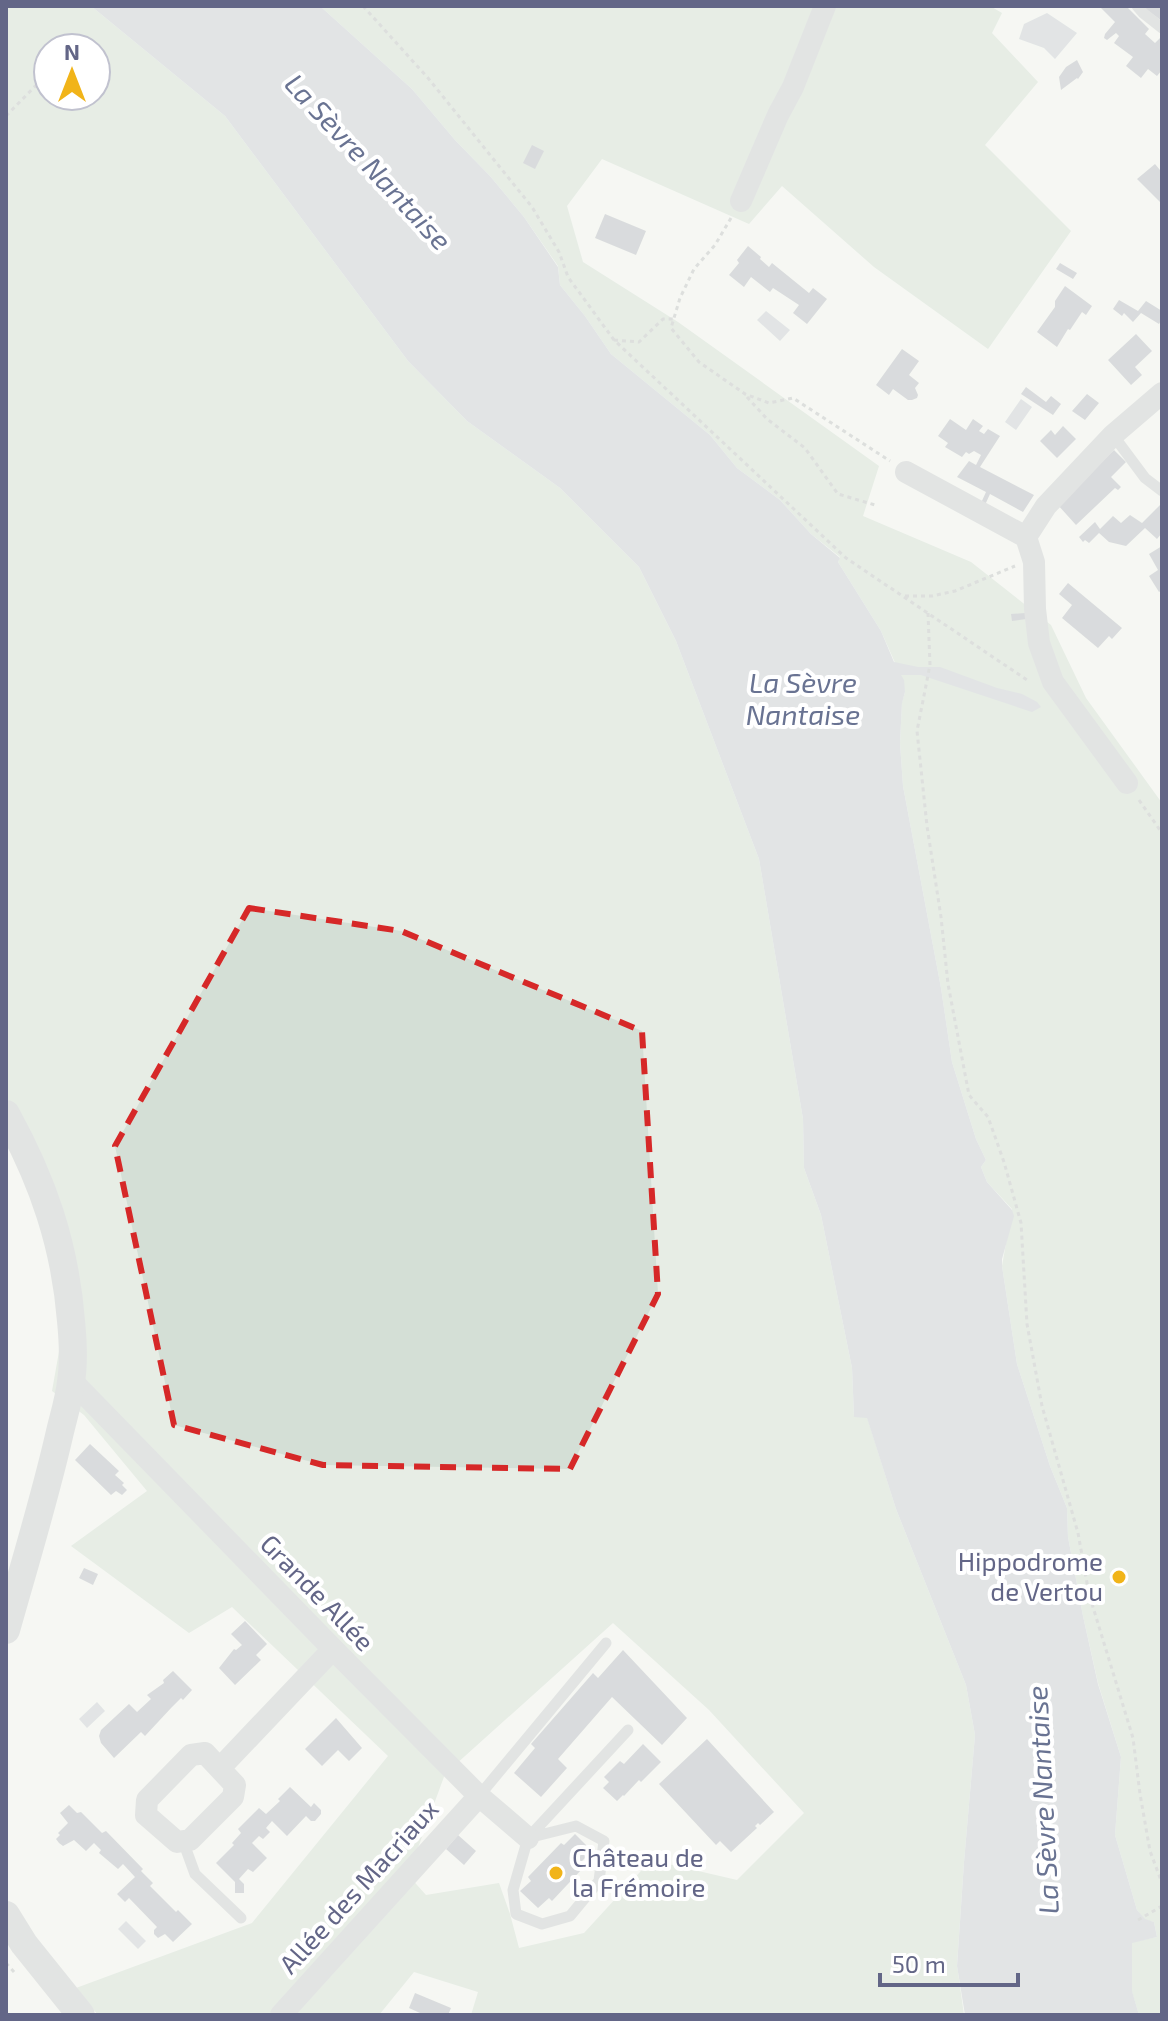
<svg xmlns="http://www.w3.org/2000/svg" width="1168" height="2021" viewBox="0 0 1168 2021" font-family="'Exo 2',sans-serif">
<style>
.green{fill:#d4dfd6;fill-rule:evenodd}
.water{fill:#c9cdd6}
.building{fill:#b7b9c3}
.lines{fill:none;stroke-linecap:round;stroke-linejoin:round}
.path{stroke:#bfc0c4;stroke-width:3;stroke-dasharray:4 4;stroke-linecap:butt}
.service{stroke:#cbccd1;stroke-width:11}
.minor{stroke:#cbccd1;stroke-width:22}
.tertiary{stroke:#cbccd1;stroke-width:28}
.marked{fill:none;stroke:#d62828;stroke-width:6;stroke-dasharray:16 10;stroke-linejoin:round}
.poi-dot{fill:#f1b419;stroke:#fff;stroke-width:3}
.labels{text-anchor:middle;stroke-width:8;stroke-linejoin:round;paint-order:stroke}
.poi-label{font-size:26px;fill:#636687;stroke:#fff;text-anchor:end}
.street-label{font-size:26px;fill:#636687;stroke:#fff}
.water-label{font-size:28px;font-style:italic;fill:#697392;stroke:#fff}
</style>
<rect width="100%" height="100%" fill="#f5f7f3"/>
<!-- green -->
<path class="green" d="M6 6H91L225 116 408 361 467 421 560 488 639 567 676 641 759 859 803 1119 804 1168 821 1215 852 1368 854 1417H867L896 1509 966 1685 975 1735 964 1862 957 1965 964 2015H471L478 1992 414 1972 379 2015H98L76 1988 252 1923 388 1756 232 1607 189 1633 71 1546 147 1491 84 1415 52 1391 63 1329 44 1230 6 1137ZM48 48H96V96H48ZM613 1623 709 1710 804 1813 737 1880 651 1860 584 1933 519 1948 510 1914 499 1883 426 1895 408 1875 445 1774Z
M320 6H990L1002 13 992 33 1038 82 985 145 1071 231 988 349 874 267 782 186 749 224 602 159 567 206 583 262 678 322 879 466 863 516 971 562 1051 625 1086 698 1162 803V2015H1139L1132 1992V1942L1157 1937 1154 1922 1145 1920 1137 1910 1115 1835 1121 1757 1098 1683 1083 1616 1068 1537 1067 1508 1050 1466 1017 1364 1002 1266 1012 1209 987 1182 981 1167 986 1160 976 1139 952 1062 941 988 903 786 900 743 902 702 905 692 900 674 881 631 838 562 840 557 811 534 780 500 737 468 710 435 611 354 585 316 560 285 558 266 524 217 490 176 455 140 412 89Z"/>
<!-- water -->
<path class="water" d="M91 6H320L412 89 455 140 490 176 524 217 558 267 560 285 585 316 611 354 710 435 737 468 780 500 811 534 840 558 838 562 881 631 894 662 918 667H940L997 688 1022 694 1037 702 1041 707 1032 712 921 675H901L904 680 905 692 902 703 900 743 903 786 941 988 952 1062 976 1139 986 1160 981 1167 987 1182 1012 1210 1014 1216 1002 1259V1266L1017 1364 1050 1466 1067 1508 1068 1537 1083 1616 1098 1684 1121 1757 1115 1835 1137 1910 1145 1919 1154 1922 1157 1937 1132 1943V1991L1139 2015H965L957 1966 964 1862 975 1735 966 1685 896 1509 867 1418 854 1417 852 1368 821 1215 804 1168 803 1119 759 859 676 641 639 567 560 488 467 421 408 361 225 116Z
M1047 13 1077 33 1055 59 1044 48 1019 39 1024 24Z
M766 311 790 330 780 341 757 320Z
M1021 399 1032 407 1016 430 1005 422Z
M97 1702 105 1711 87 1728 79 1719Z
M126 1921 146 1941 138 1949 118 1929Z"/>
<!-- building -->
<path class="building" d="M1099 6H1126L1149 29 1145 34 1155 43 1162 36V70L1157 76 1148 69 1141 78 1126 66 1133 57 1114 43 1119 36 1116 33 1107 40 1104 38 1105 34 1115 22Z
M1141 6H1162V21Z
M1077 60 1083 72 1078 79 1077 78 1061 90 1059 77 1066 67Z
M532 145 544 151 535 169 523 163Z
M1155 164 1160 170 1162 167V204L1137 179Z
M605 214 646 231 636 255 595 238Z
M748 246 761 257 760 259 769 267 772 263 809 293 813 288 827 299 807 324 793 313 799 305 773 288 770 292 751 277 744 287 729 275 739 263 737 260Z
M1060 263 1077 273 1073 279 1056 269Z
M1065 286 1092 306 1086 315 1082 312 1070 330 1068 329 1057 347 1037 332 1055 307V301Z
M1119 300 1138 311 1146 301 1162 311V319L1159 324 1141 313 1133 322 1124 313 1122 316 1113 309Z
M1136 334 1152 351 1135 367 1142 375 1131 385 1108 360Z
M902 349 919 361 909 375 919 383 915 388 918 395 917 398 912 400H908L893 389 889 395 876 385Z
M1026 387 1046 402 1051 396 1061 404 1053 415 1021 394Z
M1087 394 1099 403 1085 420 1072 411Z
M950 419 966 430 973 419 983 426 979 431 984 434 988 429 1000 436 980 467 1034 495 1023 512 990 494 985 505 981 503 986 492 957 477 969 461 976 465 981 455 974 451 969 454 966 452 962 457 945 447 948 443 938 436Z
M1063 426 1076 439 1057 458 1040 441 1051 430 1055 435Z
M1114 450 1126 462 1111 477 1121 487 1118 490 1115 488 1076 525 1057 504Z
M1162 503V533L1157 539 1145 528 1126 546 1109 542 1099 533 1089 543 1085 540 1083 542 1079 537 1095 522 1100 529 1113 516 1121 523 1130 515 1142 523Z
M1162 546V590L1159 592 1149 576 1158 570 1149 554Z
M1068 583 1122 628 1112 639 1109 636 1098 648 1062 618 1072 605 1059 594Z
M1025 613 1026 619 1012 621 1011 614Z
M90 1444 119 1471 115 1475 124 1483 122 1485 127 1490 122 1495 116 1491 111 1495 75 1460Z
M84 1568 98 1574 93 1585 79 1578Z
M245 1621 267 1644 256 1655 261 1660 235 1685 219 1668 234 1649 236 1650 242 1645 231 1634Z
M623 1650 687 1718 662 1745 612 1697 558 1759 567 1768 541 1797 514 1773 535 1748 531 1744 593 1673 598 1678Z
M173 1671 192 1690 183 1700 181 1698 172 1707 145 1736 141 1732 114 1758 101 1743 99 1736 101 1730 129 1704 137 1712 151 1699 147 1695 164 1683 163 1680Z
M336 1718 362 1748 349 1761 338 1750 322 1766 305 1749Z
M707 1739 774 1812 760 1825 758 1823 755 1826 757 1828 731 1852 720 1841 716 1845 659 1784Z
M643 1744 661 1762 641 1782 639 1780 624 1796 623 1795 617 1801 603 1788 609 1782 604 1777 620 1761 624 1764Z
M290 1787 311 1807 314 1803 321 1810V1814L315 1821H311L306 1816 287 1836 272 1821 266 1828 270 1832 263 1839 259 1836 252 1843 267 1858 253 1872 248 1869 239 1879 244 1884V1893H235V1882L216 1863 234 1845 232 1843 241 1833 238 1829 259 1808 266 1814 280 1801 278 1799Z
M69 1805 77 1813 81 1812 102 1833 106 1831 143 1869 141 1871 153 1883 150 1886 176 1912 178 1910 192 1924 173 1942 165 1934 158 1938 154 1934V1930L157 1927 129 1898 125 1902 117 1894 135 1877 123 1864 118 1869 99 1853 101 1850 94 1843 86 1851 74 1840 63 1846 59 1843 56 1839 60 1835 58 1833 68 1823 60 1813Z
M575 1834 592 1851 581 1862 585 1866 583 1868 552 1901 549 1898 538 1908 520 1891 531 1881 528 1877 561 1843 564 1845Z
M458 1835 476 1851 464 1865 446 1849Z
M415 1993 451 2008 448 2015H419L420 2013 409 2008Z"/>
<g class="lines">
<!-- path -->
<path class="path" d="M363 6 428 78 532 207 559 252 568 277 614 340 846 558 1030 682
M74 48 87 39
M6 116 48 73
M731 218 715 245 694 269 680 298 671 328 699 362 745 394 769 403 793 398 890 461
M614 340 639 342 663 319H673
M747 397 767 419 805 448 838 494 875 505
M905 596H932L955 591 1015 566
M928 613 930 665 917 731 927 826 941 917 948 984 969 1095 988 1117 1004 1162 1021 1223 1027 1324 1042 1406 1078 1533 1089 1594 1133 1738 1140 1794 1150 1851 1162 1883
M1139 800 1162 833
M1138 1920 1162 1906
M6 1963 15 1973"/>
<!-- service -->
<path class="service" d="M1137 6 1143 13 1162 28
M1113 435 1145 478 1162 491
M479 1796 606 1643
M528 1838 576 1826 604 1841 599 1881 570 1916 542 1924 516 1914 513 1890 528 1838 628 1730
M183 1841 195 1874 241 1918"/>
<!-- minor -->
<path class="minor" d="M741 201 778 115 793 87 825 6
M906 472 1026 537 1034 562 1035 609 1039 643 1053 682 1127 783
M1026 537 1046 506 1113 435 1162 393
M72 1381 333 1649 479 1796 528 1838
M205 1753 235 1785 233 1797 190 1840 177 1842 146 1815 147 1800 191 1755Z
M220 1768 333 1649
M281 2015 479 1796"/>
<!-- tertiary -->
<path class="tertiary" d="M6 1114C43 1181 65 1245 71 1321 73 1341 74 1363 71 1382 69 1400 63 1418 59 1436 44 1501 24 1566 6 1630
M6 1915 24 1944 81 2015"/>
</g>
<!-- marked area -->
<path d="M0 0H1168V2021H0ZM249 908 401 931 642 1031 658 1294 570 1469 323 1465 174 1425 115 1146Z" fill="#f5f7f3" fill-opacity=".55" fill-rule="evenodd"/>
<path class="marked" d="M249 908 401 931 642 1031 658 1294 570 1469 323 1465 174 1425 115 1146Z"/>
<!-- markers -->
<g class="poi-dot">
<circle cx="1119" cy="1577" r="8"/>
<circle cx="556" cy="1873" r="8"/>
</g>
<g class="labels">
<!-- poi labels -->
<g class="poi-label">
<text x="1103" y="1571">Hippodrome<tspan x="1103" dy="30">de Vertou</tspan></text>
<text x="572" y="1867" text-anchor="start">Château de<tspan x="572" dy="30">la Frémoire</tspan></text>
</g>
<!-- street labels -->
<g class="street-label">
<text transform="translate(317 1593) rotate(46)" y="9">Grande Allée</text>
<text transform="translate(359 1887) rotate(-48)" y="9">Allée des Macriaux</text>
</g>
<!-- water labels -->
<g class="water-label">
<text transform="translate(368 162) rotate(47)" y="10">La Sèvre Nantaise</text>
<text x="803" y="693">La Sèvre<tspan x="803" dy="32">Nantaise</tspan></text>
<text transform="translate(1043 1800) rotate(-93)" y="10">La Sèvre Nantaise</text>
</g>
</g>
<!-- border -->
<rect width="1168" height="2021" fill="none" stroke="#636687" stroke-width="16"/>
<!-- north arrow -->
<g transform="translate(72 72)"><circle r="38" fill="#ffffff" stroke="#c1c2cf" stroke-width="2"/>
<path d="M0-6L14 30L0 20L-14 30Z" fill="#f1b419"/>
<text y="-12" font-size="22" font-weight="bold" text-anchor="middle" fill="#636687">N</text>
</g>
<!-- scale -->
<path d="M880 1973v12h138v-12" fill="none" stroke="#636687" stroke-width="4"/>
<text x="892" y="1973" font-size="24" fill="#636687" stroke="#ffffff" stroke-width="6" paint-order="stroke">50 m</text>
</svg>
